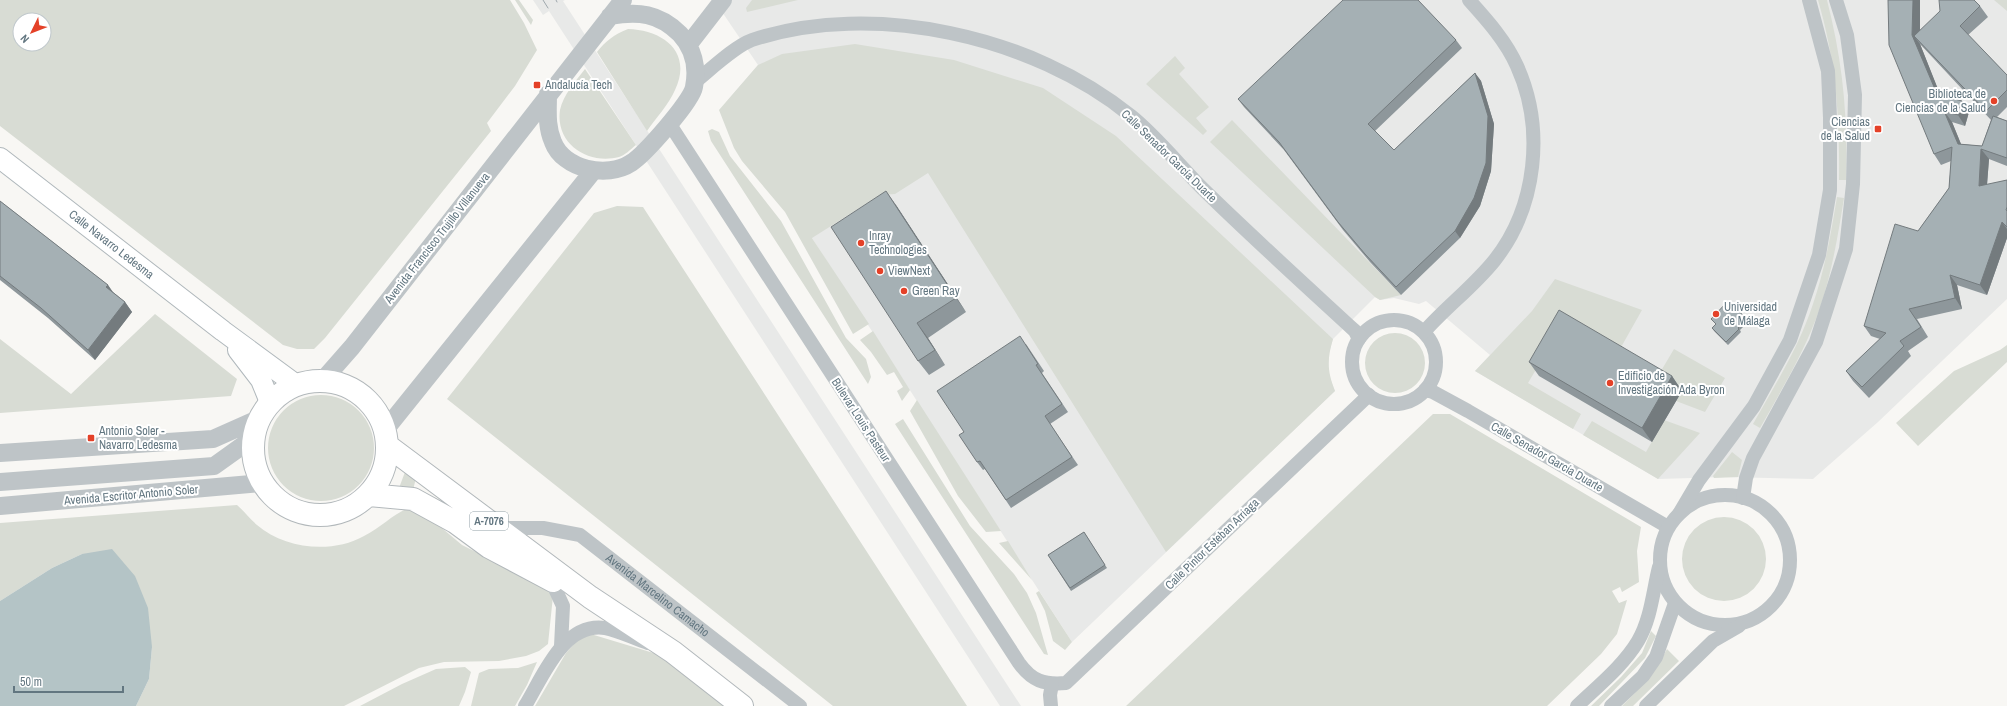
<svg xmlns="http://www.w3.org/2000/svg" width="2007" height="706" viewBox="0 0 2007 706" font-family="'Archivo Narrow',sans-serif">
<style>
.built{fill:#e8e9e8}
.green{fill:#d8dcd4;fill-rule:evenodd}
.water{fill:#b4c4c6}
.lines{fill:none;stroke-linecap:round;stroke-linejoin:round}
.secondary-casing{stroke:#b0b8bc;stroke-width:22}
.primary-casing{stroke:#b2b8bb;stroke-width:24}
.minor{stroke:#bec4c7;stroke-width:14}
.tertiary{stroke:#bec4c7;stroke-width:18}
.secondary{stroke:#fff;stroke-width:20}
.primary{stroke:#fff;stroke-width:22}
.tram{stroke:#9fa8ad;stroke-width:1}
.wall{fill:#8e979b;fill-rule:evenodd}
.shaded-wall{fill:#747b7e}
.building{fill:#a5b0b4;stroke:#747b7e}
.poi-dot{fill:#e44128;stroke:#fff;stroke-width:1.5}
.labels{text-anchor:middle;stroke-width:4;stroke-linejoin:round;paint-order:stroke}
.shield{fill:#fff;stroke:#919fa6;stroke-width:1}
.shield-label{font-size:11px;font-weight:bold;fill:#627680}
.poi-label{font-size:12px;fill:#627680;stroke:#fff;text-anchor:start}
.street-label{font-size:12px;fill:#627680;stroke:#fff}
</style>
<rect width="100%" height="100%" fill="#f8f7f4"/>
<!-- built -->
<path class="built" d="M533 0H565L563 1 1021 706H1000L549 11 543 15Z
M714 0H2007V299L1878 422 1813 479 1725 477 1658 479 1475 371 1490 355 1426 301 1419 304 1394 298 1380 300 1375 297 1333 339 1329 353 1328 373 1335 391 1072 642 812 238 728 100 758 65Z"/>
<!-- green -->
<path class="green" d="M0 0H510L524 23 537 50 515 86 487 123 491 131 325 338 314 349H297L283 345 0 126ZM20 20H44V44H20Z
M515 0H519L533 20 531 25Z
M752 0H798L747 12 746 8Z
M1818 0H1827C1843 63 1848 116 1846 180H1839C1840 116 1836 62 1818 0Z
M1994 0H2007V11Z
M628 29C663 30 693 52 675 90 669 104 656 118 647 131L597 52C606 41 613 35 628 29Z
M855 44 954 60 1043 88 1116 136 1333 339C1327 359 1327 371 1335 391L1166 552 928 173 895 194 880 195 812 238 869 324 853 334 785 212 742 161 734 148 719 110 758 65 782 54Z
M1175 56 1185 68 1179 74 1209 107 1196 118 1207 131 1203 135 1146 84Z
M585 69 636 145C631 149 624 156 619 157 588 165 555 144 560 110 563 95 576 81 585 69Z
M1232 120 1401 295 1380 300 1375 297 1210 142Z
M712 129 719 132 730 156 781 221 846 338 866 359 871 377 868 384 711 141 708 131Z
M1837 197 1844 198C1838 235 1832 272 1820 308 1805 351 1782 389 1760 428L1753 424C1775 385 1799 347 1813 304 1825 269 1831 233 1837 197Z
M617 206 643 207 967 706H833L447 399 594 213Z
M1555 279 1642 310 1620 349 1566 319 1528 383 1581 414 1573 429 1475 371 1532 311Z
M155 314 237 379 231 396 0 413V339L71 394Z
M873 331 910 390 902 401 897 391 903 387 894 372 887 375 871 352 860 340Z
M1365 363a30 30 0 1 1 60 0a30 30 0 1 1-60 0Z
M2007 345V362L1918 446 1896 423 1954 371 2000 350Z
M1674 349 1725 378 1705 412 1676 401 1682 391 1658 376Z
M268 448a53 53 0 1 1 106 0a53 53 0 1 1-106 0Z
M917 400 1001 531 986 532 958 496 910 411Z
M1433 414H1450L1641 527 1637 551 1639 582 1622 592 1620 587 1612 591 1619 603 1627 600 1617 634 1601 654 1547 706H1126Z
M903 419 970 526 1014 574 1027 593 1036 613 1048 655 1044 654 895 424Z
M1664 420 1700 433 1658 479 1583 435 1592 421 1646 452Z
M1732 452 1742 460 1738 477 1714 478 1713 476Z
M405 472 416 478 413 490 399 488Z
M237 505C244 511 250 519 257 525 285 549 332 554 364 536 380 528 392 515 408 508L424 513 462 545 546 587 553 596 548 644 539 651 526 656 499 661 444 662 419 668 344 706H136L149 679 152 647 82 554 52 568 0 601V523Z
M1682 559a42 42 0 1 1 84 0a42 42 0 1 1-84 0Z
M1008 541 1032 580 999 543Z
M1039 591 1072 642 1065 650 1053 641 1045 611 1036 593Z
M1651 631 1656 636 1645 658 1599 706H1591L1621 677 1642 653Z
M582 635H594L670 658 732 706H535L566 653Z
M1667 649 1679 661 1633 706H1622C1640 688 1655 672 1667 649Z
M537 662 527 685 515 706H471L479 673 489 669 518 668Z
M465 667 471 672 465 692 459 706H360L402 684 436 669Z"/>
<!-- water -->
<path class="water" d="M112 549 135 576 148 608 152 647 149 679 136 706H0V601L52 568 82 554Z"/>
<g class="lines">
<defs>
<g id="secondary">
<path id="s2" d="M0 158 223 331 295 384"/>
<path d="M238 350 261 380 270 402"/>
</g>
<path id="primary" d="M253 448a67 67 0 1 1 134 0a67 67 0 1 1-134 0Z
M388 446 590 597 673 652 742 706
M369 495 413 499 455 522 489 547 553 581"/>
</defs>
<!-- secondary casing -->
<use href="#secondary" class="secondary-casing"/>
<!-- primary casing -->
<use href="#primary" class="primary-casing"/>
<!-- minor -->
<g class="minor">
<path d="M695 82C710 70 735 46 752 40 873 0 1033 36 1131 116 1155 135 1180 166 1203 189 1252 237 1304 284 1355 331L1359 339"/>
<path d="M669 123 1019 663C1032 681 1044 685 1066 683L1369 395"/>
<circle cx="1394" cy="362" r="42"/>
<path d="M1424 332C1446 307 1473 287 1494 261 1537 207 1545 128 1517 66 1506 41 1487 20 1469 0"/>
<path d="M1425 390 1433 392 1468 411 1668 527"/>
<circle cx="1725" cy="560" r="65"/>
<path d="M1743 498 1746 478 1753 458 1816 342 1846 249 1853 184 1855 95 1847 35 1836 0"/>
<path d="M1679 514 1699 480 1754 406 1790 340 1819 255 1830 190V118L1828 71 1809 0"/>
<path id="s1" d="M499 528H543L580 535 800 706"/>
<path d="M551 580 563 606 561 646"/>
<path d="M525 706C543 677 563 622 605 628 618 630 635 639 648 643"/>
<path d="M1051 706 1050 695 1052 684"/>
<path d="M1577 706C1598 686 1623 666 1638 641 1651 619 1653 591 1659 567"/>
<path d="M1611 706 1643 676 1656 657 1675 603"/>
<path d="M1646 706 1713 641 1739 626"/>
</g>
<!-- tertiary -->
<path class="tertiary" d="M689 44 723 0
M548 94C548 110 546 126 553 142 563 169 607 179 631 163 644 155 692 101 694 87 698 67 693 48 680 34 659 13 638 11 610 16
M323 380 352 347 623 0
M385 430 594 170
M0 453 213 439 258 419
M0 482 214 466 253 438
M0 506 262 483"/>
<!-- secondary -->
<use href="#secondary" class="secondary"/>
<!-- primary -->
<use href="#primary" class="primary"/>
<!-- tram -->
<path class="tram" d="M543 0 548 8
M556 0 557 2"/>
</g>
<!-- wall -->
<path class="wall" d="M1888 0H1920V30L1980 6 1988 17 1968 35 2007 75V107L1997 117 2007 121V166L1989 159 1987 185 2007 180V238L1987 295 1957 285 1962 309 1917 319 1928 337 1908 351 1911 356 1869 398 1853 381 1846 371 1880 339 1871 336 1864 326 1918 231 1949 188 1951 161 1941 165 1934 154ZM1920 44 1991 120 1982 146 1961 144 1952 122 1965 126 1969 112 1940 95Z
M1456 40 1462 48 1375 131 1394 150 1475 73 1481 81 1494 124 1491 171 1480 206 1460 238 1401 295 1370 262 1343 230 1284 150 1244 107 1238 99Z
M0 201 108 285 113 292 125 302 132 312 95 360 48 318 0 280Z
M896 205 966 312 928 338 945 365 929 375 918 361Z
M1711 319H1747L1749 321 1740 330 1741 332 1728 345 1714 331 1712 328 1716 324Z
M1026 344 1044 371 1042 373 1068 412 1050 424 1078 465 1011 508 985 469 983 470 977 462Z
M1529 362 1672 376 1682 391 1652 442 1539 376Z
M1084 532 1107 568 1071 591 1048 555Z"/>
<!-- shaded-wall -->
<path class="shaded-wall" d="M1913 0H1920V42L1914 36 1920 44 1944 104 1937 94 1912 35Z
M1475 73 1481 81 1494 124 1491 171 1480 206 1460 238 1455 231Z
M1962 101 1969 112 1965 126 1958 115Z
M1944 111 1952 122 1965 154 1958 144Z
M1981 149 1989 159 1986 197 1979 186Z
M886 191 896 205 966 312 956 298Z
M2002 222 2007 229V238L1987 295 1980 285Z
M1950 275 1957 285 1962 309 1955 298Z
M108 285 115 296 106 287Z
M125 302 132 312 95 360 88 350Z
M917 323 928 338 945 365Z
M1672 376 1682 391 1652 442 1642 428Z"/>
<!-- building -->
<path class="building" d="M1343 0H1418L1456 40 1368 124 1394 150 1475 73 1488 116 1486 163 1474 198 1455 231 1396 287 1365 254 1338 222 1279 142 1238 99Z
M1888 0H1913L1912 35 1937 94 1962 101 1958 115 1944 111 1958 144 1982 146 1993 116 2007 121V158L1981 149 1979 186 2007 180V207L2006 210 2007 211V227L2002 222 1980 285 1950 275 1955 298 1909 309 1921 327 1900 341 1904 346 1862 387 1846 371 1886 333 1864 326 1895 224 1918 231 1949 188 1952 147 1934 154 1889 45Z
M1939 0H1974L1980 6 1960 26 2007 75V90L1986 111 1914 36 1940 11Z
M886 191 956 298 917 323 935 350 918 361 831 227Z
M0 201 108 285 106 287 125 302 88 350 41 308 0 276Z
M1728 301 1747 319 1738 328 1739 329 1726 342 1712 328 1716 324 1711 319Z
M1559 310 1672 376 1642 428 1529 362Z
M1020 336 1038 364 1036 365 1062 404 1045 416 1072 457 1006 500 980 461 977 462 959 435 964 432 937 391Z
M1084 532 1105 565 1070 588 1048 555Z"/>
<!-- markers -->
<g class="poi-dot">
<rect x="533" y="81" width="8" height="8" rx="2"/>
<circle cx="1994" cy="101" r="4"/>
<rect x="1874" y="125" width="8" height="8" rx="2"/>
<circle cx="861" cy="243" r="4"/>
<circle cx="880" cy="271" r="4"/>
<circle cx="904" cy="291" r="4"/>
<circle cx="1716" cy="314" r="4"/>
<circle cx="1610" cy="383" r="4"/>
<rect x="87" y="434" width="8" height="8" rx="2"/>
</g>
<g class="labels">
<!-- shield labels -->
<rect class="shield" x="470" y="512" width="38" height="18" rx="3"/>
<g class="shield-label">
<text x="489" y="525">A-7076</text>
</g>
<!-- poi labels -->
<g class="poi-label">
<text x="545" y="89">Andalucía Tech</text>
<text x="1986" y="98" text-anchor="end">Biblioteca de<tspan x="1986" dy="14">Ciencias de la Salud</tspan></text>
<text x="1870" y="126" text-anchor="end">Ciencias<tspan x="1870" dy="14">de la Salud</tspan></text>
<text x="869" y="240">Inray<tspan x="869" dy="14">Technologies</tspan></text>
<text x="888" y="275">ViewNext</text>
<text x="912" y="295">Green Ray</text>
<text x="1724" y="311">Universidad<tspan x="1724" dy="14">de Málaga</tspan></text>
<text x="1618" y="380">Edificio de<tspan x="1618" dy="14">Investigación Ada Byron</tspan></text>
<text x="99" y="435">Antonio Soler -<tspan x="99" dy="14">Navarro Ledesma</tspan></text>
</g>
<!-- street labels -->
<g class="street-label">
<text transform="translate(1169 156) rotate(44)" y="4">Calle Senador García Duarte</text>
<text transform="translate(437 238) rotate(-52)" y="4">Avenida Francisco Trujillo Villanueva</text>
<text dy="4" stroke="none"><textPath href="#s2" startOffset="141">Calle Navarro Ledesma</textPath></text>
<text transform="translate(861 420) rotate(57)" y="4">Bulevar Louis Pasteur</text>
<text transform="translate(1547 457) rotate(30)" y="4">Calle Senador García Duarte</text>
<text transform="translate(131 495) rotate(-5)" y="4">Avenida Escritor Antonio Soler</text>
<text transform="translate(1212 544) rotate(-44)" y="4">Calle Pintor Esteban Arriaga</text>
<text dy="4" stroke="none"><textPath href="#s1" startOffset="180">Avenida Marcelino Camacho</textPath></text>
</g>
</g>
<!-- north arrow -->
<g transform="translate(32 32) rotate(227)"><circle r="19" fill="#ffffff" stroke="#c0c8cc"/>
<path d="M0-3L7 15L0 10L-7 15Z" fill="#e44128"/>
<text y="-6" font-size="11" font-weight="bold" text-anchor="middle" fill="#627680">N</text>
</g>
<!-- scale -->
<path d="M14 686v6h109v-6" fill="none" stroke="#627680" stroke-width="2"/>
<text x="20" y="686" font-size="12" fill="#627680" stroke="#ffffff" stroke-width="3" paint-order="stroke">50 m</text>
</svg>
